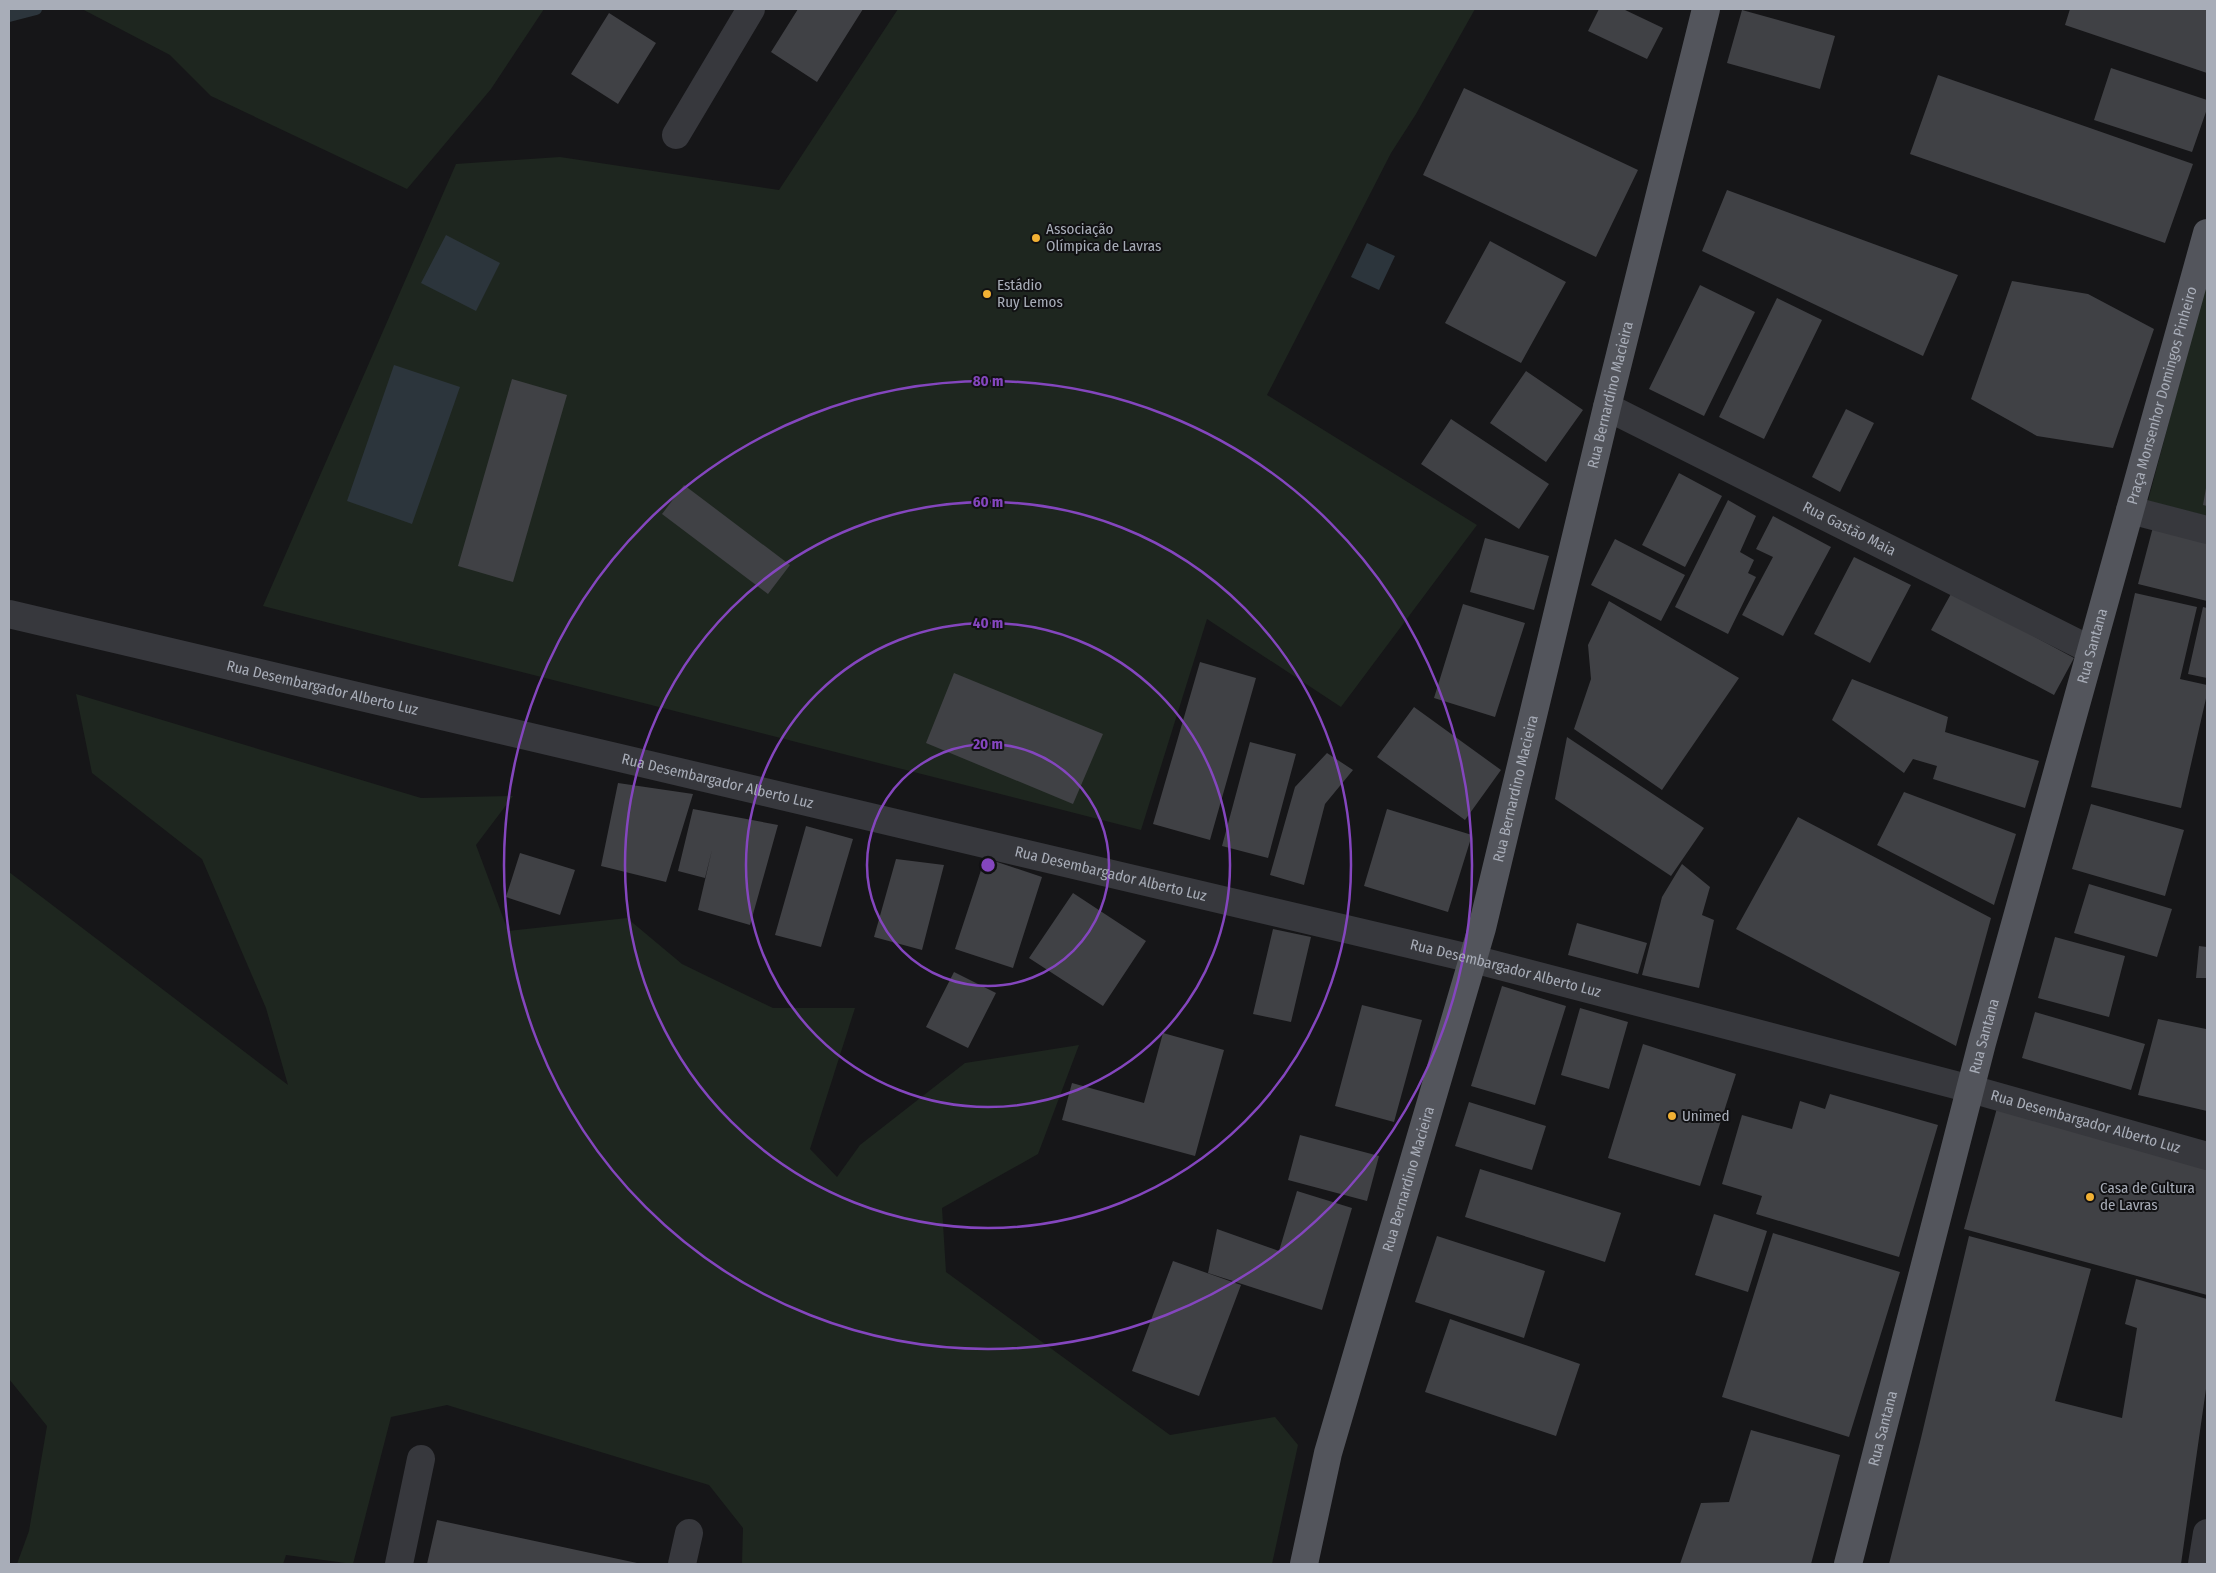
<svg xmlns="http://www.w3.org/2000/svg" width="2216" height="1573" viewBox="0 0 2216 1573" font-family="'Fira Sans Condensed',sans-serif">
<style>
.green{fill:#1e261f}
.water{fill:#2c353c}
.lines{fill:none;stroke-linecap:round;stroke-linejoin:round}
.stream{stroke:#2c353c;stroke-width:12}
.building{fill:#404145}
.minor{stroke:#37383d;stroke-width:28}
.major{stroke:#53555c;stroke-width:28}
.ring{fill:none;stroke:#8446be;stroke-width:2.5}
.poi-dot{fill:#f2b134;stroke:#111113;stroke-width:2}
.labels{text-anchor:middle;stroke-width:4;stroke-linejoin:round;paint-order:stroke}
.poi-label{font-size:15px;fill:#a8adb8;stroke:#111113;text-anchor:start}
.street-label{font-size:15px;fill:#a8adb8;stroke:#111113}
.centre{fill:#8446be;stroke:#111113;stroke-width:2.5}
.ring-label{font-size:15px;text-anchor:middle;font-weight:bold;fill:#8446be;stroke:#111113;stroke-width:4;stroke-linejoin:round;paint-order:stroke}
</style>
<rect width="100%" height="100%" fill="#161618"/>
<!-- green -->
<path class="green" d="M82 9H544L491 89 407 189 211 96 170 55Z
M898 9H1475L1416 114 1391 153 1267 395 1477 525 1341 707 1207 619 1141 830 263 606 456 164 560 157 779 190Z
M2207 278V516L2148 501Z
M76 694 421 798 513 796 476 845 508 931 627 918 682 964 773 1008H855L810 1149 837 1177 860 1145 965 1063 1079 1045 1038 1154 942 1208 946 1272 1170 1435 1275 1417 1298 1445 1272 1564H742L743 1528 709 1485 447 1405 391 1417 353 1564 286 1555 283 1564H17L29 1531 47 1426 9 1379V872L288 1085 266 1008 202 859 92 773Z"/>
<!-- water -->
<path class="water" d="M446 235 500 263 476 311 421 283Z
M1367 243 1395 256 1379 290 1351 277Z
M394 365 460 387 412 524 347 501Z"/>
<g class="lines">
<!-- stream -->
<path class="stream" d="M9 16 36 9"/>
</g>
<!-- building -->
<path class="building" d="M798 9H863L817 82 771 52Z
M1599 9H1623L1663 28 1647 59 1588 31Z
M2070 9H2207V73L2065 25Z
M1742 10 1835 36 1820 89 1727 63Z
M609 13 656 43 618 104 571 74Z
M2111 68 2207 100V109L2192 152 2094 120Z
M1938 75 2193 164 2165 243 1910 154Z
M1464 88 1638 170 1596 257 1423 175Z
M1727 190 1958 275 1923 356 1702 251Z
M1490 241 1566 282 1521 363 1445 323Z
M2012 281 2088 294 2154 329 2113 448 2037 436 1971 399Z
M1700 285 1755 312 1704 416 1649 389Z
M1777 298 1822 320 1764 439 1719 417Z
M1526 371 1583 410 1546 462 1490 423Z
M512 379 567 395 513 582 458 566Z
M1846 409 1874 423 1840 492 1812 477Z
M1451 419 1549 484 1519 529 1421 464Z
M1679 473 1722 496 1685 567 1642 545Z
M684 485 790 565 768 594 662 514Z
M2206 488H2207V506L2203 505Z
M1728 500 1756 516 1740 552 1754 560 1748 573 1756 577 1728 634 1675 607Z
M1773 516 1831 547 1783 636 1742 615 1773 557 1756 549Z
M2153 527 2207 541V601L2138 584Z
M1485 538 1549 556 1534 610 1470 592Z
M1615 539 1685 575 1661 621 1591 585Z
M1854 557 1911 585 1870 663 1814 634Z
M1952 592 2074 658 2054 695 1931 630Z
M2135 593 2197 607 2180 679 2207 685V694L2181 808 2091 787Z
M1609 601 1739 678 1662 790 1574 729 1591 679 1588 645Z
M1463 604 1525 623 1495 717 1434 698Z
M2203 607 2207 608V678L2188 674Z
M1200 662 1256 678 1210 840 1153 824Z
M954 673 1103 734 1073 804 926 743Z
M1852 679 1948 717 1945 732 2039 761 2025 808 1933 779 1937 766 1913 759 1904 773 1832 720Z
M1414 707 1501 770 1465 820 1377 757Z
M1567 737 1704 828 1671 876 1555 799Z
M1250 742 1296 754 1268 858 1222 846Z
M1327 753 1353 770 1325 804 1304 885 1270 875 1295 787Z
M618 783 693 794 666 882 601 866Z
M1904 792 2016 834 1994 905 1877 845Z
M2091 804 2184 830 2165 896 2072 869Z
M693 809 778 825 750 925 698 910 712 850 705 878 678 871Z
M1387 809 1472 835 1448 912 1364 886Z
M1798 817 1991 918 1956 1046 1736 929Z
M806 826 853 839 821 947 775 935Z
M520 853 575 870 560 915 506 897Z
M985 858 1042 877 1013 968 955 949Z
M896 859 944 865 922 950 874 937Z
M1682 864 1710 887 1702 915 1714 920 1699 988 1642 975 1662 897Z
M2089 884 2172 909 2157 957 2074 933Z
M1073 893 1146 941 1103 1006 1029 958Z
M1577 923 1647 943 1638 974 1568 955Z
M1273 929 1311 937 1291 1022 1253 1014Z
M2055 937 2125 956 2109 1017 2038 998Z
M2199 946 2207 947V978H2196Z
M954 972 996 993 968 1048 926 1027Z
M1502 986 1566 1006 1535 1105 1471 1086Z
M1362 1005 1422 1020 1394 1122 1335 1106Z
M1580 1008 1628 1022 1609 1089 1561 1075Z
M2035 1012 2145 1044 2131 1090 2022 1058Z
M2158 1019 2206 1029 2207 1025V1111L2138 1095Z
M1163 1033 1224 1050 1195 1156 1062 1120 1072 1083 1144 1103Z
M1643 1044 1736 1074 1700 1186 1608 1158Z
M1830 1094 1938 1125 1899 1257 1756 1214 1762 1196 1722 1184 1742 1115 1792 1129 1800 1101 1825 1109Z
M1469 1102 1546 1126 1532 1170 1455 1146Z
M1997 1108 2207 1166V1295L1964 1229Z
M1300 1135 1379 1156 1367 1201 1288 1180Z
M1480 1169 1621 1213 1605 1262 1465 1217Z
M1297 1191 1352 1208 1322 1310 1208 1273 1217 1229 1279 1251Z
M1714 1214 1767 1231 1748 1292 1695 1275Z
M1773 1233 1900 1272 1849 1437 1722 1397Z
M1437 1236 1545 1271 1524 1338 1415 1302Z
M1969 1236 2091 1269 2055 1401 2122 1418 2137 1328 2125 1324 2136 1279 2207 1299V1382L2181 1564H1889L1921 1438Z
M1173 1261 1241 1285 1199 1396 1132 1371Z
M1450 1319 1580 1364 1556 1436 1425 1392Z
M1751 1430 1840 1455 1811 1564H1680L1701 1503 1729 1502Z
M437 1520 637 1563 636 1564H427Z"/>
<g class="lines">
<!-- minor -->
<g class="minor">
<path d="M676 135 751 9"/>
<path id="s1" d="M1607 407 2091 650"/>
<path d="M2130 510 2207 530"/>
<path id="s2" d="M9 614 1473 959 1971 1089 2207 1156"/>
<path d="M399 1564 421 1459"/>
<path d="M682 1564 689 1533"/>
<path d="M2202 1564 2207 1533"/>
</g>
<!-- major -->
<g class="major">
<path id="s3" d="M1304 1564 1328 1453 1482 928 1607 407 1706 9"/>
<path id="s4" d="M1848 1564 1982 1043 2207 233"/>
</g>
</g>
<!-- distance rings -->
<g class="ring">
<circle cx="988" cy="865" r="121"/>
<circle cx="988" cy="865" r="242"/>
<circle cx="988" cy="865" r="363"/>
<circle cx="988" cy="865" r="484"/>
</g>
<!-- markers -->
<g class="poi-dot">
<circle cx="1036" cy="238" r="5"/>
<circle cx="987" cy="294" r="5"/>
<circle cx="1672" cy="1116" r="5"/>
<circle cx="2090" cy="1197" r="5"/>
</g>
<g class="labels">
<!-- poi labels -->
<g class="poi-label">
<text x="1046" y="234">Associação<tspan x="1046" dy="17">Olímpica de Lavras</tspan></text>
<text x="997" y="290">Estádio<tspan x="997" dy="17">Ruy Lemos</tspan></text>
<text x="1682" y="1121">Unimed</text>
<text x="2100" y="1193">Casa de Cultura<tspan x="2100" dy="17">de Lavras</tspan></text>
</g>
<!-- street labels -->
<g class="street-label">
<text dy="5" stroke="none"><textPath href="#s4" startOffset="1210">Praça Monsenhor Domingos Pinheiro</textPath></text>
<text dy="5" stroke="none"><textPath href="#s3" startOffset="1209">Rua Bernardino Macieira</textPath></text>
<text dy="5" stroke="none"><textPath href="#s1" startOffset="271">Rua Gastão Maia</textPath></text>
<text dy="5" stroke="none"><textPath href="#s4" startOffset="950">Rua Santana</textPath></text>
<text dy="5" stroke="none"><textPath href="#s2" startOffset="322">Rua Desembargador Alberto Luz</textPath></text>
<text dy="5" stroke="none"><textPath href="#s2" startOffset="728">Rua Desembargador Alberto Luz</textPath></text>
<text dy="5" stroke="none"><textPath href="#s3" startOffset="804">Rua Bernardino Macieira</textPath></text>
<text dy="5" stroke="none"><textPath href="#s2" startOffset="1132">Rua Desembargador Alberto Luz</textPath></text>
<text dy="5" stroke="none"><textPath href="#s2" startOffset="1538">Rua Desembargador Alberto Luz</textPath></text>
<text dy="5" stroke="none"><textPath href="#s4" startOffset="545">Rua Santana</textPath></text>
<text dy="5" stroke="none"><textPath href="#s2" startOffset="2138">Rua Desembargador Alberto Luz</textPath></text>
<text dy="5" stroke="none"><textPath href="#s3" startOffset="399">Rua Bernardino Macieira</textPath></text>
<text dy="5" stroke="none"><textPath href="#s4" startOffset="140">Rua Santana</textPath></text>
</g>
</g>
<circle cx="988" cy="865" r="8" class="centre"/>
<g class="ring-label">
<text x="988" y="386">80 m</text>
<text x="988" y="507">60 m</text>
<text x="988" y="628">40 m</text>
<text x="988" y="749">20 m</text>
</g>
<!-- border -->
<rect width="2216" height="1573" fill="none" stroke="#a8adb8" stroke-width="20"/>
</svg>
